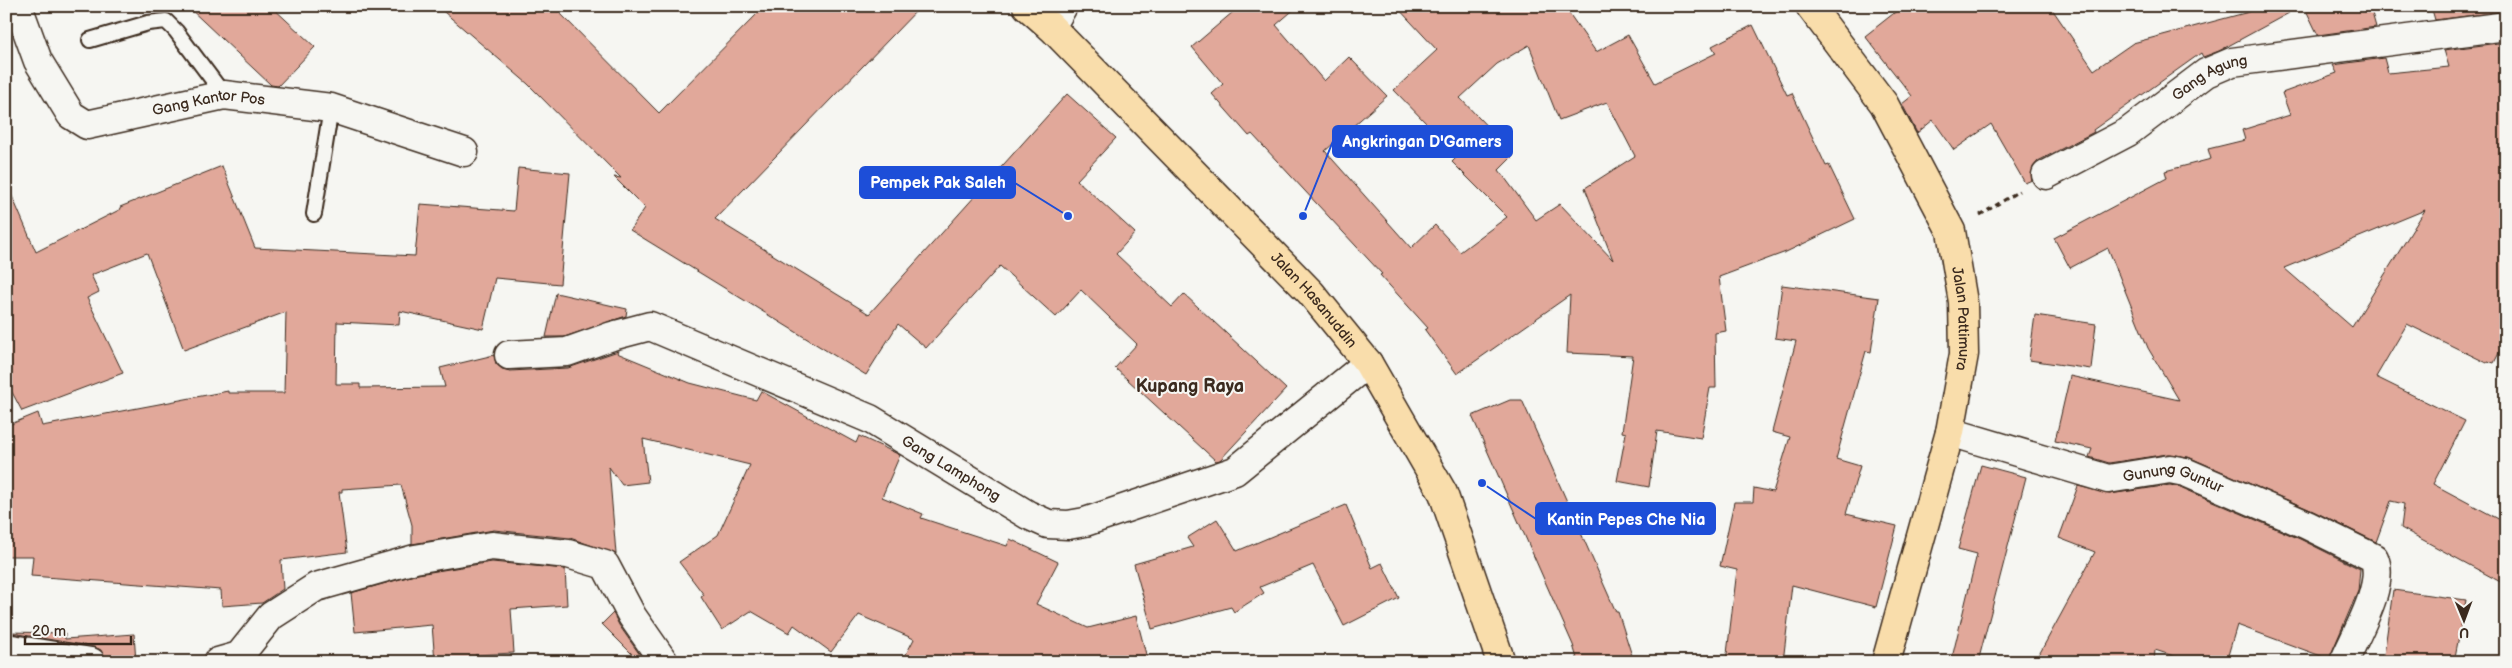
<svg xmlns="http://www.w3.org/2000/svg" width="2512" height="668" viewBox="0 0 2512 668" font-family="'Balsamiq Sans',sans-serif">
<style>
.building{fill:#e1a89a;stroke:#3b2a1e;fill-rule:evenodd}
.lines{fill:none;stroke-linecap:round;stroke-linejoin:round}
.service-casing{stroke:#3b2a1e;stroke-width:18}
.minor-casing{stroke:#3b2a1e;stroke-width:31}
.primary-casing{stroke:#3b2a1e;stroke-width:31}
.path{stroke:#3b2a1e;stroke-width:3;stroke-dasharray:5 4;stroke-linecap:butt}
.service{stroke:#f6f6f2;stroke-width:14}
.minor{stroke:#f6f6f2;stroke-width:28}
.primary{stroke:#f9ddab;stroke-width:28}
.labels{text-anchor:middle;stroke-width:4;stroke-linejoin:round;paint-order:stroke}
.street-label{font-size:15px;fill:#3b2a1e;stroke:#f6f6f2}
.quarter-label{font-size:18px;font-weight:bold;fill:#3b2a1e;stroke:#f6f6f2}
.leader{fill:none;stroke:#1d4ed8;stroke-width:2}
.callout-dot{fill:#1d4ed8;stroke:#f6f6f2;stroke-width:2}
.callout{fill:#1d4ed8;stroke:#1d4ed8;stroke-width:2}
.callout-label{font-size:16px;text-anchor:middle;font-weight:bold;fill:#fff}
</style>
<rect width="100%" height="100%" fill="#f6f6f2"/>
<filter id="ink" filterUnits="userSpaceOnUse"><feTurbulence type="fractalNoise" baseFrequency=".02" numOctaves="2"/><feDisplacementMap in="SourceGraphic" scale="10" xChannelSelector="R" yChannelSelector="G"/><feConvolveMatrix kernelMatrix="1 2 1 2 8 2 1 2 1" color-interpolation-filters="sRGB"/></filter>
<g filter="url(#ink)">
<!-- building -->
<path class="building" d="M187 6H271L315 47 278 86 271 85Z
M437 6H553L659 113 765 6H921L715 219 869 314 1067 94 1116 138 1077 180 1135 233 1116 254 1172 307 1184 294 1286 389 1220 460 1216 461 1115 368 1137 344 1081 290 1056 317 1000 266 926 348 898 324 866 375 630 230 645 208 614 177 621 178 528 84Z
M1240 6H1298L1276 25 1324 81 1349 57 1387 96 1325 151 1411 248 1435 225 1460 252 1507 217 1452 162 1458 156 1394 90 1437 50 1396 6H1564L1596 52 1628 35 1655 83 1716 53 1712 46 1753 25 1787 95 1792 93 1826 166 1829 165 1855 219 1786 252 1719 277 1726 331 1715 333 1716 388H1710L1701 438 1657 431 1649 487 1617 481 1626 433 1622 432 1633 356 1567 353 1570 295 1457 374 1425 330 1428 328 1380 275 1382 274 1252 134 1249 136 1212 94 1223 84 1192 47ZM1529 45 1559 120 1607 102 1635 156 1585 188 1613 260 1560 204 1536 220 1499 170 1514 155 1460 98 1497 64Z
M1903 6H2050L2094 70 2133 43 2271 6H2287L2289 13 2219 51 2203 57 2201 53 2093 130 2094 132 2038 161 2033 167 2032 180 2025 183 1991 124 1954 150 1933 120 1917 133 1902 104 1912 96 1865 36Z
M2304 6H2370L2376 27 2318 35Z
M2431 6H2506V11L2435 20Z
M2506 42V339L2494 363 2488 361 2487 363 2407 324 2376 377 2465 421 2433 484 2506 523V585L2401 528 2404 504 2391 501 2376 542 2313 511 2188 457 2168 454 2109 463 2089 457 2092 449 2055 441 2070 376 2179 400 2148 348 2108 248 2070 268 2054 238 2167 178 2165 171 2211 159 2208 149 2245 140 2242 130 2290 115 2282 93 2337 73 2333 65 2384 58 2388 73 2449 67 2444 50ZM2425 210 2352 327 2284 268Z
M222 166 255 248 415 256 420 204 514 211 518 168 570 173 560 284 495 278 483 329 400 311 399 325 337 322 336 384H360V388L445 387 440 368 494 355 496 364 502 369 510 371 568 368 618 351 617 353 690 383 756 400 761 391 856 443 859 436 900 455 882 497 923 514 921 518 1007 546 1010 539 1058 562 1036 604 1088 628 1136 616 1148 662H902L914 639 859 615 831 652 794 625 789 633 751 611 722 630 701 597 704 595 679 562 718 535 750 465 643 439 648 482 622 485 609 467 616 554 570 538 494 530 412 544V525L401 485 342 489V492H339L347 552 281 560 283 589 262 603 222 606 221 590 31 576 33 556H6V426L38 413 42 426 228 391V393H284L286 312 184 350 147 253 91 275 99 292 87 298 123 373 22 411 6 381V182L36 252 121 209 120 207Z
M1782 285 1879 298 1871 352 1866 351 1836 459 1860 466 1846 514 1897 526 1876 607 1792 585 1783 662H1726L1737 570 1720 566 1734 502H1753L1754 488 1773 492 1790 437 1772 432 1796 341 1775 338Z
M556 293 627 309 626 316 564 337H546Z
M2035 315 2096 324 2091 369 2029 360Z
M1510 400H1522L1616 612H1618L1634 662H1578L1573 645 1472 416Z
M1981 465 2026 477 1978 662H1951L1977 554 1958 549Z
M2170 485 2180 487 2300 539 2360 569 2358 591 2329 659 2237 625 2226 662H2192L2155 650 2154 662H2035L2095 552 2059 538 2078 486 2110 494Z
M1346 505 1372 568 1382 563 1399 598 1344 626 1313 565 1260 587 1264 593 1234 612 1231 607 1152 629 1134 564 1193 547 1187 538 1217 519 1237 551Z
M492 562 565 569 567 605 511 609 514 653 475 655 476 659 435 662 432 625 355 632 351 593 418 574Z
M2393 590 2466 600 2454 662H2383Z
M613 613 619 625 645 662H640L602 624Z
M6 632 65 633V639L134 634 136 662H106L101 650 94 647Z"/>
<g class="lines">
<defs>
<path id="service" d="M90 40 148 23 166 21 176 31 224 95
M314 214 331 108"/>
<g id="minor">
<path id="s1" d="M18 6 38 61 71 115 87 125 224 95 331 108 464 152"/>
<path d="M1051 27 1063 6"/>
<path id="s2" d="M2046 175 2128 132 2206 73 2232 62 2506 26"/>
<path id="s3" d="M509 355 567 352 612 336 650 326 870 419 1028 515 1048 524 1068 525 1085 522 1235 471 1368 363"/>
<path id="s4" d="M1950 432 2108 479 2170 469 2185 472 2307 525 2374 558C2386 585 2355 635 2344 662"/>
<path d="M6 648 91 662"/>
<path d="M218 662 239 656 271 616 316 587 415 559 492 546 568 554 605 565 632 616 664 662"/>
</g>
<g id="primary">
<path id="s5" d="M1027 6 1051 27 1311 293 1368 363 1443 493 1501 662"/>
<path id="s6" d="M1810 6 1884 104 1951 231 1963 302 1964 354 1950 432 1886 662"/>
</g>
</defs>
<!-- service casing -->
<use href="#service" class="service-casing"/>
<!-- minor casing -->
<use href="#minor" class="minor-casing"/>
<!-- primary casing -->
<use href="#primary" class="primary-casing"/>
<!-- path -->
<path class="path" d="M1980 215 2019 191"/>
<!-- service -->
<use href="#service" class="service"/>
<!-- minor -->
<use href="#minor" class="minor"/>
<!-- primary -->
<use href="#primary" class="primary"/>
</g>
</g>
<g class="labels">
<!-- street labels -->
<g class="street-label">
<text dy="5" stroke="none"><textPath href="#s2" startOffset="192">Gang Agung</textPath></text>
<text dy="5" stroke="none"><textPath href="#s1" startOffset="265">Gang Kantor Pos</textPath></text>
<text dy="5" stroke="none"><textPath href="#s5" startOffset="411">Jalan Hasanuddin</textPath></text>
<text dy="5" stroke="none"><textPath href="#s6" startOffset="355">Jalan Pattimura</textPath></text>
<text dy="5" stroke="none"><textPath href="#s3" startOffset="479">Gang Lamphong</textPath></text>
<text dy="5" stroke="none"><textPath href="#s4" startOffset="232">Gunung Guntur</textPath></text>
</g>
<!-- quarter labels -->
<g class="quarter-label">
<text x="1190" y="392">Kupang Raya</text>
</g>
</g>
<!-- callouts -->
<path class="leader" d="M1303 216L1333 141M1068 216L1015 183M1482 483L1536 519"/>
<g class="callout-dot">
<circle cx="1303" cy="216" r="5"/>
<circle cx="1068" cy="216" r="5"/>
<circle cx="1482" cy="483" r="5"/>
</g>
<g class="callout">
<rect x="1333" y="126" width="179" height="31" rx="5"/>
<rect x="860" y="167" width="155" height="31" rx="5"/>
<rect x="1536" y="503" width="179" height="31" rx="5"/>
</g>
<g class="callout-label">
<text x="1422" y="147">Angkringan D'Gamers</text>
<text x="938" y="188">Pempek Pak Saleh</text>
<text x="1626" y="525">Kantin Pepes Che Nia</text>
</g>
<!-- margin -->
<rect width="2512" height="668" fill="none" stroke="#f6f6f2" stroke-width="25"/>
<rect x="12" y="12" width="2487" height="643" fill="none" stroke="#3b2a1e" stroke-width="2" filter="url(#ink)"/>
<!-- north arrow -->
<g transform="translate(2464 620) rotate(179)" stroke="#f6f6f2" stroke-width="4" paint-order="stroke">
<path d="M0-4L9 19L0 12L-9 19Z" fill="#3b2a1e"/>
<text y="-8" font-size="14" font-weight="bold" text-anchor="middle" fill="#3b2a1e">U</text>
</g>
<!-- scale -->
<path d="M25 636v8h106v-8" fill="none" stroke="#3b2a1e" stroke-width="2.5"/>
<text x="32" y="636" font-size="15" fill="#3b2a1e" stroke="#f6f6f2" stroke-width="4" paint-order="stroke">20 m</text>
</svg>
